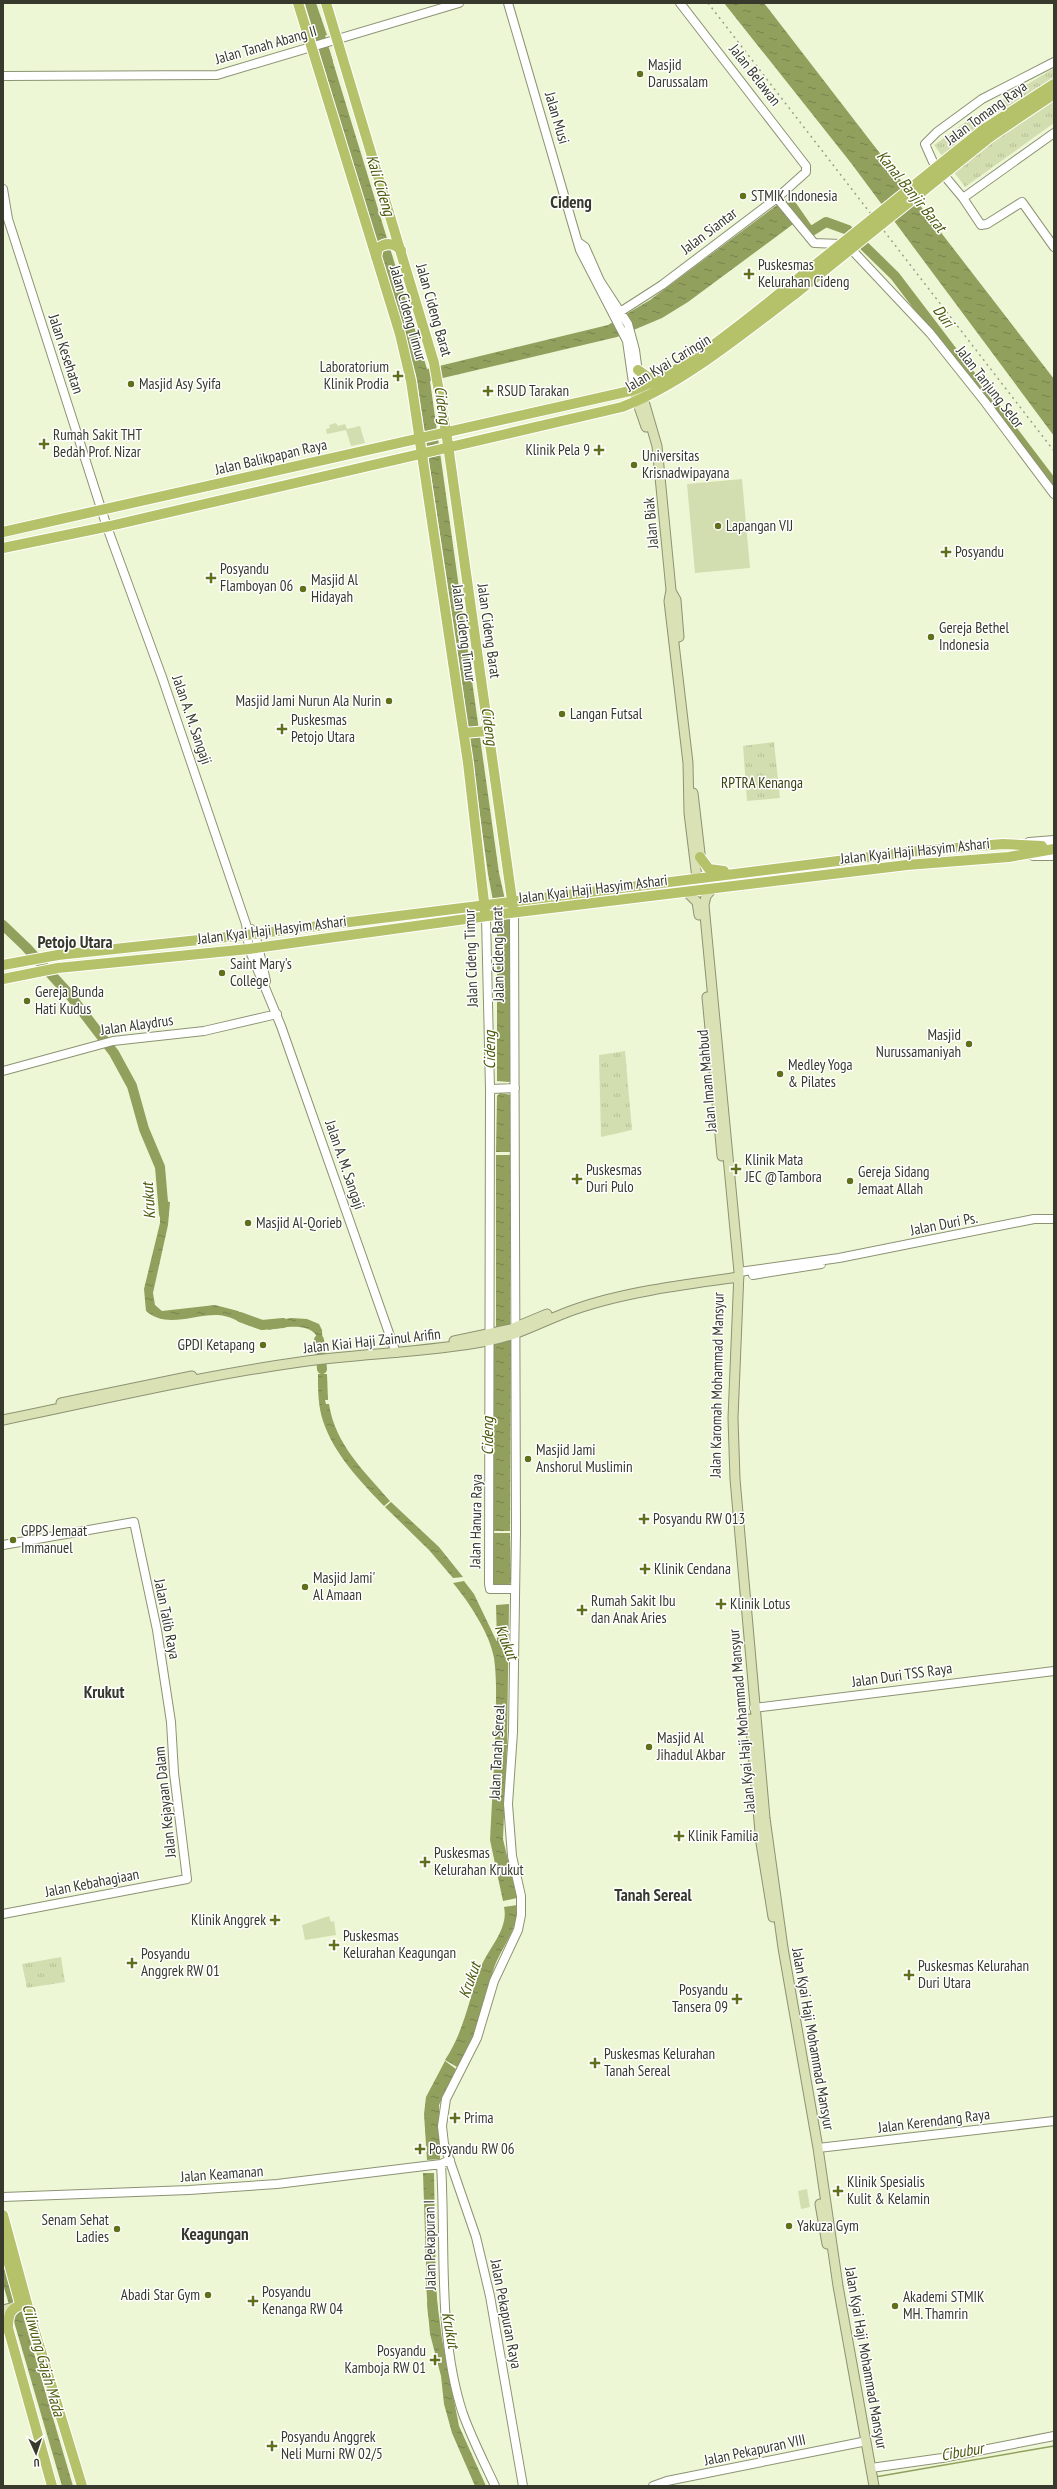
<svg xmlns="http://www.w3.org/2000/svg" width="1057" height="2489" viewBox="0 0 1057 2489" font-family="'PT Sans Narrow',sans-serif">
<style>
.green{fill:#d3deb0}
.park{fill:url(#park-tufts)}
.water{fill:url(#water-ripples)}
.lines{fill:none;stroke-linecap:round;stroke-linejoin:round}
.stream{stroke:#91a05d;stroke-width:1.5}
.river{stroke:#91a05d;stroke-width:10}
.tertiary-casing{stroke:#8b9373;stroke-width:10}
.secondary-casing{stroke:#8b9373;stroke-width:11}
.primary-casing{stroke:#fff;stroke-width:12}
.tertiary{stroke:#fff;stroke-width:8}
.secondary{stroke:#dae1b5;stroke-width:9}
.primary{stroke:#b5c26a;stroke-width:10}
.rail{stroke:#99a087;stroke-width:1.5;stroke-dasharray:2 4;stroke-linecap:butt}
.primary-bridge-casing{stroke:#fff;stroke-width:12;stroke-linecap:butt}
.primary-bridge{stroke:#b5c26a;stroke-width:10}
.poi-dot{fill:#606f1a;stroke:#fff;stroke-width:1.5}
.labels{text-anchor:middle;stroke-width:3;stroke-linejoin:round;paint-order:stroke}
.street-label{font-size:15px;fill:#36392c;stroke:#fff}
.poi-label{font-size:15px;fill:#36392c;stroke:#fff;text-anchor:start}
.park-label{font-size:15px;fill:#38420e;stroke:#fff}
.water-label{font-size:16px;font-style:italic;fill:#4d5a0c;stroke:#fff}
.quarter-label{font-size:17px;font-weight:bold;fill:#36392c;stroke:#fff}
</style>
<defs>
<pattern id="park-tufts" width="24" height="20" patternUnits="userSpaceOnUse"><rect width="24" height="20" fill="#d3deb0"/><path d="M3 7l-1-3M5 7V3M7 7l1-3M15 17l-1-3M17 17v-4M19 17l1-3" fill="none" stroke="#b6bf98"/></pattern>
<pattern id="water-ripples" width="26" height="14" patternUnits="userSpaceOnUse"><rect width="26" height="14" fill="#91a05d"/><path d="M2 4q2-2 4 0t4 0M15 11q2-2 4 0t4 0" fill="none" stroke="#77834d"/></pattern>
</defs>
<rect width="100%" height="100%" fill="#eef7d5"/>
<!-- green -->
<path class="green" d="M336 423 338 426 345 424 347 429 360 426 365 443 351 446 346 430 327 434 326 429 330 428 329 425Z
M742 479 750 568 695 573 687 484Z
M329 1916 331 1922 334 1921 336 1935 305 1940 302 1925Z
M807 2189 810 2207 801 2209 798 2191Z"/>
<!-- park -->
<path class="park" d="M1054 68V123L965 187 934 145 967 121Z
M774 742 780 798 747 801 743 746Z
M625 1051 632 1130 601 1137 599 1055Z
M61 1957 65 1982 27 1988 22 1964Z"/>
<!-- water -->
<path class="water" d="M306 3H316L327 35 317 38Z
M724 3H764L1054 379V436L851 163Z
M329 49 427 369 608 325 650 300 785 199 800 219 688 302 662 318 617 337 430 381 499 873 510 922 512 1080 509 1082 497 1081V922L488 874 459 660 416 375 319 51Z
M500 1093 511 1095 510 1152H496L497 1096Z
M496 1155H510V1326L496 1329Z
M160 1200 170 1202 168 1225 153 1293 155 1305 162 1311 215 1305 238 1311 253 1320 250 1326C241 1322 229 1316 218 1315 194 1314 166 1329 146 1311L144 1289 160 1223Z
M291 1318 307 1319 319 1324 322 1330 323 1352 315 1353 316 1335C306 1322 282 1328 268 1330L273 1321Z
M511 1338 510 1531H493L492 1343Z
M318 1374H327L328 1400H325L326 1404H329C335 1444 364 1471 390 1501L384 1506C360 1481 334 1454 323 1421 318 1406 318 1390 318 1374Z
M391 1502 439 1547 463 1577 453 1578 429 1550 385 1507Z
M493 1533H510L511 1582 508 1586 493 1585Z
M464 1581 474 1594 497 1642 496 1605 509 1604 507 1744H495C495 1716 498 1686 494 1658 490 1634 469 1602 453 1583Z
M495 1745H507L503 1839 517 1898 503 1901 490 1840Z
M517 1905C519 1930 500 1948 493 1971 483 2004 479 2039 457 2067L445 2060C464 2032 469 1998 481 1967 488 1949 509 1929 504 1907Z
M445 2061 456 2069 439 2105 440 2159 427 2160 424 2114 426 2097Z
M423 2173H434L436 2290 427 2294Z
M3 2248 73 2486H62L3 2284Z
M437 2301 442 2339 459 2426 486 2486H475L452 2433 444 2404 441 2376 430 2334 427 2302Z"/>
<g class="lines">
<!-- stream -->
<path class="stream" d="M875 2477 1054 2446"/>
<!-- river -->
<path class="river" d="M310 3 328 62
M792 206 810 232 826 222 848 230 895 276 1054 485
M3 925 26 947 69 994 114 1053 132 1086 144 1129 160 1167 164 1214
M240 1317 262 1325 283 1323
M319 1340 322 1369
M431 2281 433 2315"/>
<defs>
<path id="tertiary" d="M508 3 580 250 627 341 634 390
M1054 62 982 99 937 132 925 144 933 162 963 198 981 225 987 224 1022 202 1054 247
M3 76 217 75 459 3
M3 189 8 219 29 284 107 527 162 677 246 924 249 949 281 1026 396 1353
M777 198 814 243 841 244 851 249 930 333 985 402 1054 494
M963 198 1054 133
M578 242 585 247 600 281 628 324 635 350 640 388
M620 312 662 285 777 198 806 172V166L680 3
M1029 842 1054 840
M1033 856H1054
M514 913 516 1532 513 1732 508 1804 512 1856 521 1896V1915L518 1930 494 1981 477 2038 446 2099 442 2126 444 2144 476 2237 490 2296 523 2486
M486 917 490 1089 489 1584 490 1589H514
M251 929 255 933 266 981
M3 1071 113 1041 204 1031 277 1014
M490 1089 515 1088
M739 1272 839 1258 1034 1219H1054
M753 1275 821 1264
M3 1545 134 1522 157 1630 171 1722 174 1773 187 1879 3 1914
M754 1708 1054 1671
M818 2148 1054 2121
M441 2164C446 2245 437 2336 463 2414 472 2439 484 2462 495 2486
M3 2197 189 2190 277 2184 441 2164 450 2160
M871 2468 942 2458 1054 2436
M653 2486 667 2481 862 2442"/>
<path id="secondary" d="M641 391 657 446 671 590 669 601 688 763 689 813 697 878
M635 395 646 427
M671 591 676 600 679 637
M693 793 701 862
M711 890 706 896 704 905 739 1272 733 1418 735 1479 765 1818 783 1948 818 2148 838 2286 874 2486
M688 893 697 902 699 915
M707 997 722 1156
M454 1341 511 1329 547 1314
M61 1403 192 1376
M3 1420C101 1400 200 1376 300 1362 362 1353 425 1353 487 1341 519 1336 546 1319 576 1309 624 1292 688 1284 739 1277
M750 1719 761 1843 773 1917
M820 2204 827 2244
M3 2310 14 2307"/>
<path id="primary" d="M298 3 400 334 411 381 468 763 485 911
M326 3 434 363 447 438 513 907
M984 129 1054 84
M990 137 1054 94
M376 257 378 248C386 242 394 243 401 250
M638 370 649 378H659
M3 532 630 391C685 373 743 322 789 286
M3 548 110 526 622 407C681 385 745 332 795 294
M464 733 487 731
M700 857 709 869 724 871
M3 965 58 955 246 935 918 851 1003 844 1042 846
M3 979 58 968 249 949 510 913 907 865 1009 857 1054 849
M3 2215 32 2322 82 2486
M3 2242 19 2300
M21 2305C9 2309 8 2317 8 2328L52 2486"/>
</defs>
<!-- tertiary casing -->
<use href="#tertiary" class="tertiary-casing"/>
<!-- secondary casing -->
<use href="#secondary" class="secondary-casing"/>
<!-- primary casing -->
<use href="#primary" class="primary-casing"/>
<!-- tertiary -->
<use href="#tertiary" class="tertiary"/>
<!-- secondary -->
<use href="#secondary" class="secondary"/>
<!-- primary -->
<use href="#primary" class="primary"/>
<!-- rail -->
<path class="rail" d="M708 3 1054 451"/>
<defs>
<path id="primary-bridge" d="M789 286 984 129
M795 294 990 137"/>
</defs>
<!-- primary-bridge casing -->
<use href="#primary-bridge" class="primary-bridge-casing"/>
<!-- primary-bridge -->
<use href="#primary-bridge" class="primary-bridge"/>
</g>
<!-- markers -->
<g class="poi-dot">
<circle cx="640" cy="74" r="4"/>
<circle cx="743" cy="196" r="4"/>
<path d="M747 268h4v4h4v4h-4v4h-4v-4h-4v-4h4z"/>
<path d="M396 370h4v4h4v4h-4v4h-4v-4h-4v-4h4z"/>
<circle cx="131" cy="384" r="4"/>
<path d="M486 385h4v4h4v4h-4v4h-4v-4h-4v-4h4z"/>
<path d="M42 438h4v4h4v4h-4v4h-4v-4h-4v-4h4z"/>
<path d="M597 444h4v4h4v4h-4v4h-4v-4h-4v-4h4z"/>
<circle cx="634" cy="465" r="4"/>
<circle cx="718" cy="526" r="4"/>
<path d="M944 546h4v4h4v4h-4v4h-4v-4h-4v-4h4z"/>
<path d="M209 572h4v4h4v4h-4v4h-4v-4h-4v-4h4z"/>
<circle cx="303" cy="589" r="4"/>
<circle cx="931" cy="637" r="4"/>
<circle cx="389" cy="701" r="4"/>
<circle cx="562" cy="714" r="4"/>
<path d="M280 723h4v4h4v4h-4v4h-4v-4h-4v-4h4z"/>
<circle cx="222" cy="973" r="4"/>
<circle cx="27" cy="1001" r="4"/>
<circle cx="969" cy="1044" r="4"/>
<circle cx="780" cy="1074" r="4"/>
<path d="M734 1163h4v4h4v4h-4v4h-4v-4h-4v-4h4z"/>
<path d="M575 1173h4v4h4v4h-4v4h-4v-4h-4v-4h4z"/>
<circle cx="850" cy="1181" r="4"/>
<circle cx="248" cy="1223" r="4"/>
<circle cx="263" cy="1345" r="4"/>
<circle cx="528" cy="1459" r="4"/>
<path d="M642 1513h4v4h4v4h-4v4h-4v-4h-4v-4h4z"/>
<circle cx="13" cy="1540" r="4"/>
<path d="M643 1563h4v4h4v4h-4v4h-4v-4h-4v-4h4z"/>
<circle cx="305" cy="1587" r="4"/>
<path d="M719 1598h4v4h4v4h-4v4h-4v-4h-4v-4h4z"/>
<path d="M580 1604h4v4h4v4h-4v4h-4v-4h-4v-4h4z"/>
<circle cx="649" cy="1747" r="4"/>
<path d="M677 1830h4v4h4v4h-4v4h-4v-4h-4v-4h4z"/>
<path d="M423 1856h4v4h4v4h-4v4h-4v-4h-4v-4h4z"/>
<path d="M273 1914h4v4h4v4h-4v4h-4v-4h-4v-4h4z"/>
<path d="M332 1939h4v4h4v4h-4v4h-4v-4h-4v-4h4z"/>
<path d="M130 1957h4v4h4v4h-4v4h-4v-4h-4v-4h4z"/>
<path d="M907 1969h4v4h4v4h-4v4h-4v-4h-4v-4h4z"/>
<path d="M735 1993h4v4h4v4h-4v4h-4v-4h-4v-4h4z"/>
<path d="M593 2057h4v4h4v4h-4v4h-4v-4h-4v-4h4z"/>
<path d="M453 2112h4v4h4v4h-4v4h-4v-4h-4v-4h4z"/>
<path d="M418 2143h4v4h4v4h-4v4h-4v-4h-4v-4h4z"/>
<path d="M836 2185h4v4h4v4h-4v4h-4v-4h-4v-4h4z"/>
<circle cx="789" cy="2226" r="4"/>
<circle cx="117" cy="2229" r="4"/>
<circle cx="208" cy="2295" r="4"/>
<path d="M251 2295h4v4h4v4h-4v4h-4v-4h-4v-4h4z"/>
<circle cx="895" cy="2306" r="4"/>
<path d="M433 2354h4v4h4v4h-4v4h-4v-4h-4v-4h4z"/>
<path d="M270 2440h4v4h4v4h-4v4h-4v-4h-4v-4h4z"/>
</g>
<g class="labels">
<!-- street labels -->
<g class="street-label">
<text transform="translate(266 45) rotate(-16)" y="5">Jalan Tanah Abang II</text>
<text transform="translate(755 75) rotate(52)" y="5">Jalan Belawan</text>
<text transform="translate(986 113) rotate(-36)" y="5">Jalan Tomang Raya</text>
<text transform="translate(557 118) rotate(74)" y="5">Jalan Musi</text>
<text transform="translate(709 231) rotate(-37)" y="5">Jalan Siantar</text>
<text transform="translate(434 310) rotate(74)" y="5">Jalan Cideng Barat</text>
<text transform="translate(408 313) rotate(74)" y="5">Jalan Cideng Timur</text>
<text transform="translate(66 354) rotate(72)" y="5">Jalan Kesehatan</text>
<text transform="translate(668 363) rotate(-31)" y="5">Jalan Kyai Caringin</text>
<text transform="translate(990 387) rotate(52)" y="5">Jalan Tanjung Selor</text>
<text transform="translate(271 457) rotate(-13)" y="5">Jalan Balikpapan Raya</text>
<text transform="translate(651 523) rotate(-95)" y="5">Jalan Biak</text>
<text transform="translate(489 631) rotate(82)" y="5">Jalan Cideng Barat</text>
<text transform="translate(464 633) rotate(82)" y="5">Jalan Cideng Timur</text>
<text transform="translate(192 720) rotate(71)" y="5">Jalan A. M. Sangaji</text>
<text transform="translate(915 851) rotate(-6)" y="5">Jalan Kyai Haji Hasyim Ashari</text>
<text transform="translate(593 889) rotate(-7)" y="5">Jalan Kyai Haji Hasyim Ashari</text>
<text transform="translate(272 930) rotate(-7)" y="5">Jalan Kyai Haji Hasyim Ashari</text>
<text transform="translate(498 954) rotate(-91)" y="5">Jalan Cideng Barat</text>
<text transform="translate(471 958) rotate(-92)" y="5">Jalan Cideng Timur</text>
<text transform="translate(137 1025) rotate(-8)" y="5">Jalan Alaydrus</text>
<text transform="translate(707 1081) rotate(-95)" y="5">Jalan Imam Mahbud</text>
<text transform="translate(345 1165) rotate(71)" y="5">Jalan A. M. Sangaji</text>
<text transform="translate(944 1224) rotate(-11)" y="5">Jalan Duri Ps.</text>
<text transform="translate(372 1341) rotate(-6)" y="5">Jalan Kiai Haji Zainul Arifin</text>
<text transform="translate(717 1385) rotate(-89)" y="5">Jalan Karomah Mohammad Mansyur</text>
<text transform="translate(476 1521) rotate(-89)" y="5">Jalan Hanura Raya</text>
<text transform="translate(167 1619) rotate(79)" y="5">Jalan Talib Raya</text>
<text transform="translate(902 1675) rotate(-8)" y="5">Jalan Duri TSS Raya</text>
<text transform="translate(742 1721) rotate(-95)" y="5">Jalan Kyai Haji Mohammad Mansyur</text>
<text transform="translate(497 1752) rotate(-87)" y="5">Jalan Tanah Sereal</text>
<text transform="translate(165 1802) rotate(-96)" y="5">Jalan Kejayaan Dalam</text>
<text transform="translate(92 1883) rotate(-11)" y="5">Jalan Kebahagiaan</text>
<text transform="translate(813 2039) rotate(80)" y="5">Jalan Kyai Haji Mohammad Mansyur</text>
<text transform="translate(934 2121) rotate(-7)" y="5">Jalan Kerendang Raya</text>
<text transform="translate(222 2174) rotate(-4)" y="5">Jalan Keamanan</text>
<text transform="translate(430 2245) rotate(-91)" y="5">Jalan Pekapuran I</text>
<text transform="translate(506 2314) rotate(79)" y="5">Jalan Pekapuran Raya</text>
<text transform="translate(866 2358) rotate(80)" y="5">Jalan Kyai Haji Mohammad Mansyur</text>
<text transform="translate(755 2450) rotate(-12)" y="5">Jalan Pekapuran VIII</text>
</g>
<!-- poi labels -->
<g class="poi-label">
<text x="648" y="70">Masjid<tspan x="648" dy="17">Darussalam</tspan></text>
<text x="751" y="201">STMIK Indonesia</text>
<text x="758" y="270">Puskesmas<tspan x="758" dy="17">Kelurahan Cideng</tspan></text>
<text x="389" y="372" text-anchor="end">Laboratorium<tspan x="389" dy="17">Klinik Prodia</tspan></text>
<text x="139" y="389">Masjid Asy Syifa</text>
<text x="497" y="396">RSUD Tarakan</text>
<text x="53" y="440">Rumah Sakit THT<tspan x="53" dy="17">Bedah Prof. Nizar</tspan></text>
<text x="590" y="455" text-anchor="end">Klinik Pela 9</text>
<text x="642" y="461">Universitas<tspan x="642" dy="17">Krisnadwipayana</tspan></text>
<text x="726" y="531">Lapangan VIJ</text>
<text x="955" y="557">Posyandu</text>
<text x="220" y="574">Posyandu<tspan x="220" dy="17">Flamboyan 06</tspan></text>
<text x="311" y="585">Masjid Al<tspan x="311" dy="17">Hidayah</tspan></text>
<text x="939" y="633">Gereja Bethel<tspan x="939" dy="17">Indonesia</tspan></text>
<text x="381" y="706" text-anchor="end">Masjid Jami Nurun Ala Nurin</text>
<text x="570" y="719">Langan Futsal</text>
<text x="291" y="725">Puskesmas<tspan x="291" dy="17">Petojo Utara</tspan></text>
<text x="230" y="969">Saint Mary's<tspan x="230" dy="17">College</tspan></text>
<text x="35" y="997">Gereja Bunda<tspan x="35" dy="17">Hati Kudus</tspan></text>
<text x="961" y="1040" text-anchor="end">Masjid<tspan x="961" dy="17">Nurussamaniyah</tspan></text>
<text x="788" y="1070">Medley Yoga<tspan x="788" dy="17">&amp; Pilates</tspan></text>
<text x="745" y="1165">Klinik Mata<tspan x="745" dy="17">JEC @Tambora</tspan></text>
<text x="586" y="1175">Puskesmas<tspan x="586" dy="17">Duri Pulo</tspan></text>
<text x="858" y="1177">Gereja Sidang<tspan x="858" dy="17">Jemaat Allah</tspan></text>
<text x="256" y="1228">Masjid Al-Qorieb</text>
<text x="255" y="1350" text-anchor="end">GPDI Ketapang</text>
<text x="536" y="1455">Masjid Jami<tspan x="536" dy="17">Anshorul Muslimin</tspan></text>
<text x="653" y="1524">Posyandu RW 013</text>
<text x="21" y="1536">GPPS Jemaat<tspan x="21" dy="17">Immanuel</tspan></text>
<text x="654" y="1574">Klinik Cendana</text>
<text x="313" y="1583">Masjid Jami'<tspan x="313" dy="17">Al Amaan</tspan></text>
<text x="591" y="1606">Rumah Sakit Ibu<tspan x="591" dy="17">dan Anak Aries</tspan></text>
<text x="730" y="1609">Klinik Lotus</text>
<text x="657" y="1743">Masjid Al<tspan x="657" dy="17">Jihadul Akbar</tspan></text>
<text x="688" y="1841">Klinik Familia</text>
<text x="434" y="1858">Puskesmas<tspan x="434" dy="17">Kelurahan Krukut</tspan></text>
<text x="266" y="1925" text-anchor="end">Klinik Anggrek</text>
<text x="343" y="1941">Puskesmas<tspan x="343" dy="17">Kelurahan Keagungan</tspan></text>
<text x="141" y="1959">Posyandu<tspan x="141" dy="17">Anggrek RW 01</tspan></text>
<text x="918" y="1971">Puskesmas Kelurahan<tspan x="918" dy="17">Duri Utara</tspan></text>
<text x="728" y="1995" text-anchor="end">Posyandu<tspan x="728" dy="17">Tansera 09</tspan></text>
<text x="604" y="2059">Puskesmas Kelurahan<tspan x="604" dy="17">Tanah Sereal</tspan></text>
<text x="464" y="2123">Prima</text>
<text x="429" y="2154">Posyandu RW 06</text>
<text x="847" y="2187">Klinik Spesialis<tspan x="847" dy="17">Kulit &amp; Kelamin</tspan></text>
<text x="109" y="2225" text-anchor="end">Senam Sehat<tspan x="109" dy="17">Ladies</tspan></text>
<text x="797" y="2231">Yakuza Gym</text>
<text x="262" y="2297">Posyandu<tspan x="262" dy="17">Kenanga RW 04</tspan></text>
<text x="200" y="2300" text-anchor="end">Abadi Star Gym</text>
<text x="903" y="2302">Akademi STMIK<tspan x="903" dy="17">MH. Thamrin</tspan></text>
<text x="426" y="2356" text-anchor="end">Posyandu<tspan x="426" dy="17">Kamboja RW 01</tspan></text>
<text x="281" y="2442">Posyandu Anggrek<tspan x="281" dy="17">Neli Murni RW 02/5</tspan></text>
</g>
<!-- park labels -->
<g class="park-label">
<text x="762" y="788">RPTRA Kenanga</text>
</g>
<!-- water labels -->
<g class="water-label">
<text transform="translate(381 185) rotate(73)" y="6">Kali Cideng</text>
<text transform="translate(912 191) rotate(51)" y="6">Kanal Banjir Barat</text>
<text transform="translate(944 316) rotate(53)" y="6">Duri</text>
<text transform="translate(443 405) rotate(82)" y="6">Cideng</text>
<text transform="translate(490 726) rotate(82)" y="6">Cideng</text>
<text transform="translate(489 1050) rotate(-90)" y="6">Cideng</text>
<text transform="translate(148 1201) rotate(-94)" y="6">Krukut</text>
<text transform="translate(487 1436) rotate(-90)" y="6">Cideng</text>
<text transform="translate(507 1642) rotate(68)" y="6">Krukut</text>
<text transform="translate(469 1980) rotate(-70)" y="6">Krukut</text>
<text transform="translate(451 2330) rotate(79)" y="6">Krukut</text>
<text transform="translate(44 2360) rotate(74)" y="6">Ciliwung Gajah Mada</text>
<text transform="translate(962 2451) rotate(-10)" y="6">Cibubur</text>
</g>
<!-- quarter labels -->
<g class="quarter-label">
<text x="571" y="208">Cideng</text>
<text x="75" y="948">Petojo Utara</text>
<text x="104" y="1698">Krukut</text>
<text x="653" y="1901">Tanah Sereal</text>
<text x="215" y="2240">Keagungan</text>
</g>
</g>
<!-- border -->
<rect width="1057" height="2489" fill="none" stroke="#36392c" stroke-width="8"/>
<!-- north arrow -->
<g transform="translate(36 2453) rotate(177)" stroke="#ffffff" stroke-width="3" paint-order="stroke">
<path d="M0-3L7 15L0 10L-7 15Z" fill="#36392c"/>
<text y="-6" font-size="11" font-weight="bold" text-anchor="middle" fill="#36392c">U</text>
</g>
</svg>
